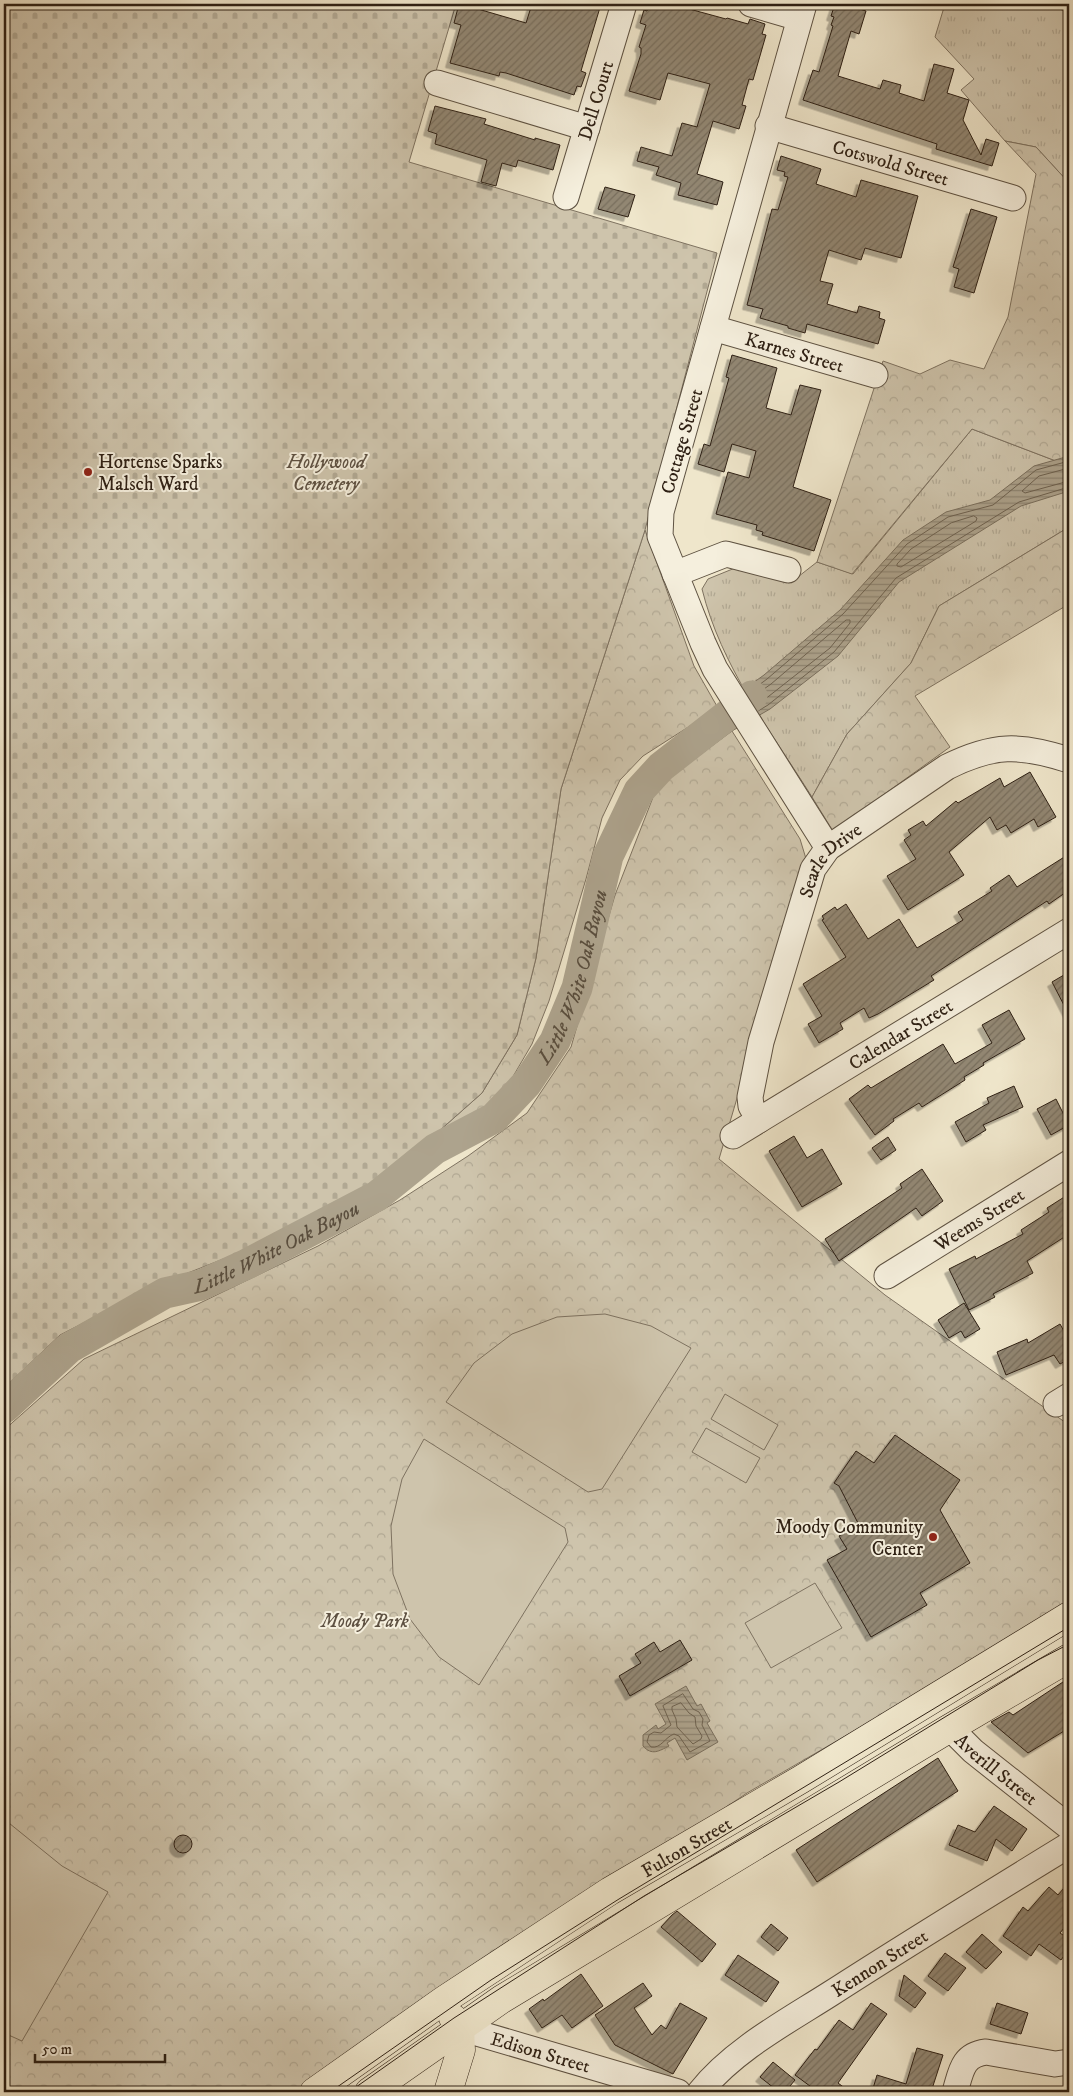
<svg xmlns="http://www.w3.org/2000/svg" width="1073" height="2096" viewBox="0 0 1073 2096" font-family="'IM FELL DW Pica',serif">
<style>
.grass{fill:url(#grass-tufts);stroke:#7e7260}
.forest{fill:url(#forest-crowns);stroke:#7e7260}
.cemetery{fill:url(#cemetery-stones);stroke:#7e7260}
.pitch{fill:#cec4ac;stroke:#7e7260}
.water{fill:url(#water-rules);stroke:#7a6f5d}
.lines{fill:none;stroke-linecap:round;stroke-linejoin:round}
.shore{stroke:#6e6250;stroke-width:1}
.river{stroke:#ada38d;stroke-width:31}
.building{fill:url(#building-hatch);stroke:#2e2014;filter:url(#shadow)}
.minor-casing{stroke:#5e5242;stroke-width:27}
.major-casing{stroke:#2e2014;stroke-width:29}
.minor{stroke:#f5efdd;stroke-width:25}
.major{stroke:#efe6cb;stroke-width:28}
.tram{stroke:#2e2014;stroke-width:1}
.poi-dot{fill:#8f2418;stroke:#f5efdd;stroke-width:2}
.labels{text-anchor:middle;stroke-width:4;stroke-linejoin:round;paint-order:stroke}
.street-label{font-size:19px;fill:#2e2014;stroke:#f5efdd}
.poi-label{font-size:19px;fill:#2e2014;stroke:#f5efdd;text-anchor:start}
.park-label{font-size:19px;font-style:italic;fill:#5e5142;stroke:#f5efdd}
.water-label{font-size:20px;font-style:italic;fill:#5a4e3e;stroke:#f5efdd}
</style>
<defs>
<pattern id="grass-tufts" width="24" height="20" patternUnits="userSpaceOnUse" patternTransform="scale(1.25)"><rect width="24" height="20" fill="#cec4ac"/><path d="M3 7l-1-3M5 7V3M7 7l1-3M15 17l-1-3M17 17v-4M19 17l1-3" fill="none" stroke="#b1a893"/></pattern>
<pattern id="forest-crowns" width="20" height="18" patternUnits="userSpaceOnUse" patternTransform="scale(1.25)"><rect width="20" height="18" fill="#cec4ac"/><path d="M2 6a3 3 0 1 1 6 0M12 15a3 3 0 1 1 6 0" fill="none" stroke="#b1a893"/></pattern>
<pattern id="cemetery-stones" width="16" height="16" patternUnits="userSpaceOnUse" patternTransform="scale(1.25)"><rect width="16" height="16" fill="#cec4ac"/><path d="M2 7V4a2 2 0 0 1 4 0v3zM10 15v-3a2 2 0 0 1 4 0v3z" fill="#b1a893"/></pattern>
<pattern id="water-rules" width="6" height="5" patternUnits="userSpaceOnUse" patternTransform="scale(1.25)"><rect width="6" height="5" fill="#ada38d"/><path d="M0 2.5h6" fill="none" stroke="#8d8472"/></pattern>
<pattern id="building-hatch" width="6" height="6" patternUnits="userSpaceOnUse" patternTransform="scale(1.25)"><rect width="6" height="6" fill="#928773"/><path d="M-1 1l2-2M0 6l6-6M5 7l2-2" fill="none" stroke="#786e5d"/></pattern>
<filter id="shadow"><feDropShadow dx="-4.5" dy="4.5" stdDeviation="0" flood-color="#0004"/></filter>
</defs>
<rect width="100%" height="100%" fill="#efe6cb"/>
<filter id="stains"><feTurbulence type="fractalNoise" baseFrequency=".004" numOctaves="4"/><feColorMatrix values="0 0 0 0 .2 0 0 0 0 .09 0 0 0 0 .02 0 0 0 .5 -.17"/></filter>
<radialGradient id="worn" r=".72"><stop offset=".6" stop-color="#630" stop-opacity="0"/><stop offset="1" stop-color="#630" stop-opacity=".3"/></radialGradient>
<!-- grass -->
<path class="grass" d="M945 4H1042L1069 12V183L1036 147 1005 141 961 90 974 79 935 37Z
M972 429 1069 466V527L939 606 911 663 847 734 812 797C770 730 721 666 702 589L708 579 735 568 794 580 817 562 853 574Z"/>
<!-- forest -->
<path class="forest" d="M1005 141 1036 147 1069 183V466L972 429 852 574 817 562 883 361 920 374 950 360 984 369 1008 317 1036 174Z
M1069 527V604L915 696 950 747 833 831 812 797 847 734 911 663 939 606Z
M645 530 694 666 718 708 643 756 620 780 602 818 586 879 549 1001 532 1044 508 1085 485 1109 373 1184 429 1140 482 1093 517 1035 536 958 561 789Z
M732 731 800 839 807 862 719 1159 885 1295 1069 1425V1606L747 1793 525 1942 307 2092H4V1430L84 1359 318 1246 400 1200 468 1156 527 1113 571 1047 615 895 657 787Z"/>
<!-- cemetery -->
<path class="cemetery" d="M4 4H456L409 162 717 253 645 530 561 789 536 958 517 1035 482 1093 429 1140 373 1184 246 1250 155 1286 60 1335 4 1388Z"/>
<!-- pitch -->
<path class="pitch" d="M605 1314 651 1326 691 1348 602 1489 588 1492 446 1402 474 1363 512 1334 557 1317Z
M725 1394 778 1425 764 1450 711 1419Z
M706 1428 760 1458 746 1483 692 1452Z
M424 1439 565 1528 568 1542 479 1685 439 1657 410 1619 393 1574 391 1526 402 1479Z
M815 1583 842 1628 771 1668 745 1623Z
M4 1819 62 1866 108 1892 22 2041 4 2033Z"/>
<!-- water -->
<path class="water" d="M1069 456V491L1021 506 899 582 838 656 770 709 725 735 711 713 764 675 840 610 903 540 946 512 990 500 1034 466Z
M686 1686 697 1706 701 1704 710 1721 707 1723 718 1742 687 1760 675 1738 667 1743 669 1746C659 1751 652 1756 643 1746V1735L656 1725 658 1729 666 1724 655 1704Z"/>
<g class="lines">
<!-- shore -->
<path class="shore" d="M1069 468 1039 476 1022 491 1025 493 1069 481
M974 516 977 518 976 521 901 567 897 566V564L911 549 951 523Z
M747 694 767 679 843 614 907 544 948 517 993 505 1036 470 1069 461
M750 699 771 684 846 620H850V623L830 648 764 700 754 705
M758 711 768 705 834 652 896 578 1019 502 1069 487
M683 1694 693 1709 699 1712 703 1719 702 1725 710 1741 690 1752 679 1736 674 1734C665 1737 661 1749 651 1747L647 1742 649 1735 654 1732 661 1733 671 1725 663 1706Z
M681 1703 689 1713 695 1717 696 1726 702 1736 701 1739 693 1744 677 1727 676 1719 672 1710V1707Z"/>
<!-- river -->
<path class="river" id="s1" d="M4 1408 69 1348 165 1293 201 1285 247 1264 377 1196 435 1149 494 1118 527 1083 555 1041 577 988 608 856 639 791 661 767 752 696"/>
</g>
<!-- building -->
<path class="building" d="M459 4H480L478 9 526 23 532 4H601L581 71 586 73 581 87 577 86 574 95 506 73 500 72 499 76 450 63 461 25 454 23Z
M649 4H671L726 19 727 18 748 24 750 19 765 24 762 34 766 35 753 80 749 79 742 105 746 106 739 129 713 121 697 174 723 182 717 205 678 195 681 183 656 175 659 167 637 161 641 147 672 156 682 123 697 127 710 84 668 73 660 100 629 91 641 54V48L639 47 646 25 640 23 644 10 647 11Z
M835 4H842L866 11 859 34 851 31 838 76 880 89 883 80 901 85 899 93 924 101 934 64 954 69 947 93 969 100 963 120 981 155 986 139 999 143 992 166 936 149 937 144 803 100 813 70 819 72 833 26 831 25 834 17 831 16Z
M435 106 486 119 484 124 535 140V138L560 145 553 170 518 160 516 167 502 163 496 186 481 182 487 160 435 144 437 134 428 131Z
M781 156 821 169 816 184 856 197 861 180 918 196 901 258 865 248 861 260 829 250 820 281 833 284 827 304 857 313 859 306 880 312 879 318 885 320 878 344 807 324 805 333 788 328V326L760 318 763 309 747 305 772 209 778 210 788 177 784 176 785 172 777 170Z
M605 187 635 195 628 217 598 209Z
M971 209 997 217 974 293 954 287 959 269 953 267Z
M732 355 777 368 766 408 791 415 800 385 821 390 793 487 831 500 814 551 762 535 763 532 756 530 757 525 716 514 728 472 749 478 756 451 732 444 724 472 698 464 704 444 710 446 729 378 726 377Z
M1030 772 1056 817 1038 827 1034 819 1011 833 1006 825 997 830 990 817 949 852 964 875 908 910 887 876 916 859 904 840 911 835 908 830 923 821 926 826 956 801 958 803 1000 778 1004 787Z
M1069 854V890L1049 904 1047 901 931 976 934 980 878 1014 869 1018 864 1008 840 1023 843 1029 819 1043 808 1024 822 1016 803 984 846 957 822 920 824 919 822 916 835 907 837 910 846 904 868 939 899 919 917 948 963 920 958 912 992 891 990 888 1009 875 1017 887Z
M1069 972V1015L1052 982Z
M1009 1010 1025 1039 983 1063 984 1065 964 1077 965 1080 922 1107 919 1103 893 1119 894 1121 875 1135 849 1099 868 1085 871 1088 943 1044 955 1064 992 1043 982 1025Z
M1014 1086 1023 1107 983 1125 986 1130 966 1142 955 1122 989 1103 987 1098Z
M1056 1099 1069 1125 1051 1135 1037 1109Z
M794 1136 807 1158 822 1149 842 1184 802 1207 769 1151Z
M888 1137 896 1150 881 1160 872 1148Z
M922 1169 943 1201 922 1216 916 1208 839 1261 825 1239 902 1188 900 1184Z
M1069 1194V1234L1027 1261 1033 1273 993 1294 995 1297 969 1310 949 1269 975 1256 976 1259 1023 1234 1021 1230 1049 1212 1047 1208Z
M964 1303 980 1329 965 1338 961 1331 949 1338 938 1320Z
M1060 1324 1069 1340V1359L1060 1364 1054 1355 1006 1375 997 1352 1027 1339 1028 1343Z
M895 1435 960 1480 940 1510 970 1563 920 1593 927 1605 871 1637 827 1560 847 1549 839 1536 859 1525 839 1486 834 1483 856 1451 874 1463Z
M680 1640 692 1660 630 1696 619 1676 641 1663 635 1654 654 1642 660 1652Z
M1069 1678V1728L1028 1753 991 1722 1009 1712 1013 1715Z
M938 1758 958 1791 817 1882 796 1850Z
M994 1806 1027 1829 1012 1851 996 1839 987 1861 949 1845 958 1825 975 1832Z
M174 1844a9 9 0 1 1 18 0a9 9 0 1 1-18 0Z
M1069 1882V1922L1060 1933 1069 1939V1949L1061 1960 1039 1944 1031 1956 1003 1936 1023 1907 1028 1911 1049 1887 1058 1895Z
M677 1911 716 1944 702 1962 661 1927 672 1915Z
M771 1924 788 1938 778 1951 761 1937Z
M982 1934 1002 1952 986 1969 966 1952Z
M945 1953 966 1968 948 1991 928 1976Z
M738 1955 779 1982 766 2002 725 1975Z
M581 1974 603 2006 572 2028 562 2015 542 2028 529 2009 543 1999 544 2001Z
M904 1975 926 1993 915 2008 899 1996Z
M643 1983 652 1996 634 2008 652 2035 661 2025 666 2029 680 2003 707 2018 673 2074 615 2045 595 2015Z
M871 2003 887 2014 838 2083 850 2092H818L795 2075 815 2049 817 2050 839 2020 853 2030Z
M997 2003 1028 2013 1021 2034 990 2024Z
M917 2048 943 2055 931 2092H872L877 2075 906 2084Z
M773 2062 795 2080 785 2092H779L760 2077Z"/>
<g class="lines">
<defs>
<g id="minor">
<path d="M751 4 799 18"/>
<path d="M804 4 661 512 660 536 703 643 715 669 828 848"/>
<path d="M437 83 587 128"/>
<path id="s2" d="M768 126 1013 198"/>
<path id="s3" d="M566 197 624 4"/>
<path id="s4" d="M713 328 875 375"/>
<path d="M675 574 726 554 788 570"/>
<path id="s5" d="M759 1120 751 1106 750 1097 761 1042 813 869 828 848 947 767C993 744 1020 744 1069 760"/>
<path id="s6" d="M733 1136 1069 931"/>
<path id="s7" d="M887 1276 1069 1163"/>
<path d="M1056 1404 1069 1396"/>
<path id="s8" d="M950 1728 973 1751 1069 1827"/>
<path id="s9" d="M460 2028 678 2092"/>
<path id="s10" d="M700 2092C732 2051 786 2022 830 1994 909 1943 989 1894 1069 1845"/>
<path d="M955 2092C961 2072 962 2055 986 2052L1055 2064 1069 2062"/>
</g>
<g id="major">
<path id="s11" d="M314 2092 444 2000 610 1891 800 1780 1069 1616"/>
<path d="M369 2092 502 1999 950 1728 1069 1658"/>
<path d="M448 2092 461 2050 460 2028 453 2018"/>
</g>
</defs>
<!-- minor casing -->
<use href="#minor" class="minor-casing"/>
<!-- major casing -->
<use href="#major" class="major-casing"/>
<!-- minor -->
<use href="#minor" class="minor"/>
<!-- major -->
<use href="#major" class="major"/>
<!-- tram -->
<path class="tram" d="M330 2092 491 1980 619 1899 1069 1627
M349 2092 454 2018 644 1896 839 1782 1038 1660 1069 1644"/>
</g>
<!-- markers -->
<g class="poi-dot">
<circle cx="88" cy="472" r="5"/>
<circle cx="933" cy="1537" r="5"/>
</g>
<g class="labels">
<!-- street labels -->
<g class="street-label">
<text dy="7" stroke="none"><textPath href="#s3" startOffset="101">Dell Court</textPath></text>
<text dy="7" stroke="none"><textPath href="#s2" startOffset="128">Cotswold Street</textPath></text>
<text dy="7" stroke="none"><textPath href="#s4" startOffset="85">Karnes Street</textPath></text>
<text transform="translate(681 441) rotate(-74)" y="7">Cottage Street</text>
<text dy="7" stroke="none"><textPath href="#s5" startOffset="279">Searle Drive</textPath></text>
<text dy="7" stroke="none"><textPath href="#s6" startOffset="196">Calendar Street</textPath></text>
<text dy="7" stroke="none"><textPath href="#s7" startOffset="108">Weems Street</textPath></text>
<text dy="7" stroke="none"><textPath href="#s8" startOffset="62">Averill Street</textPath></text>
<text dy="7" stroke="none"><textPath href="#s11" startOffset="446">Fulton Street</textPath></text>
<text dy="7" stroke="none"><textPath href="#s10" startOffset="222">Kennon Street</textPath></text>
<text dy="7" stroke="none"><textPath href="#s9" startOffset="84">Edison Street</textPath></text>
</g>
<!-- poi labels -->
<g class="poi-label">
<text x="98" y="468">Hortense Sparks<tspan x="98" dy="22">Malsch Ward</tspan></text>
<text x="923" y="1533" text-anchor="end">Moody Community<tspan x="923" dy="22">Center</tspan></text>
</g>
<!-- park labels -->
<g class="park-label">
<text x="326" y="468">Hollywood<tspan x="326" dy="22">Cemetery</tspan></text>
<text x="365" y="1627">Moody Park</text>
</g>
<!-- water labels -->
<g class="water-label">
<text dy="7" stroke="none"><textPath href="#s1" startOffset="740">Little White Oak Bayou</textPath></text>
<text dy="7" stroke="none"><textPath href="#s1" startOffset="320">Little White Oak Bayou</textPath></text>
</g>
</g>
<!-- margin -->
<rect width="1073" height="2096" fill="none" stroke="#efe6cb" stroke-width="20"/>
<rect x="5" y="5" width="1063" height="2086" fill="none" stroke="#2e2014" stroke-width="2.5"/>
<rect x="10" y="10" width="1053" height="2076" fill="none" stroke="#2e2014"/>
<!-- scale -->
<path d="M35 2054v8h130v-8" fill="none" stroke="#2e2014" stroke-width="2.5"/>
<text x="42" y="2054" font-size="15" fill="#2e2014" stroke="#f5efdd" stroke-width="4" paint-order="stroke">50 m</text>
<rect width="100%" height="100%" filter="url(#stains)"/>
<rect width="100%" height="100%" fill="url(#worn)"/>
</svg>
